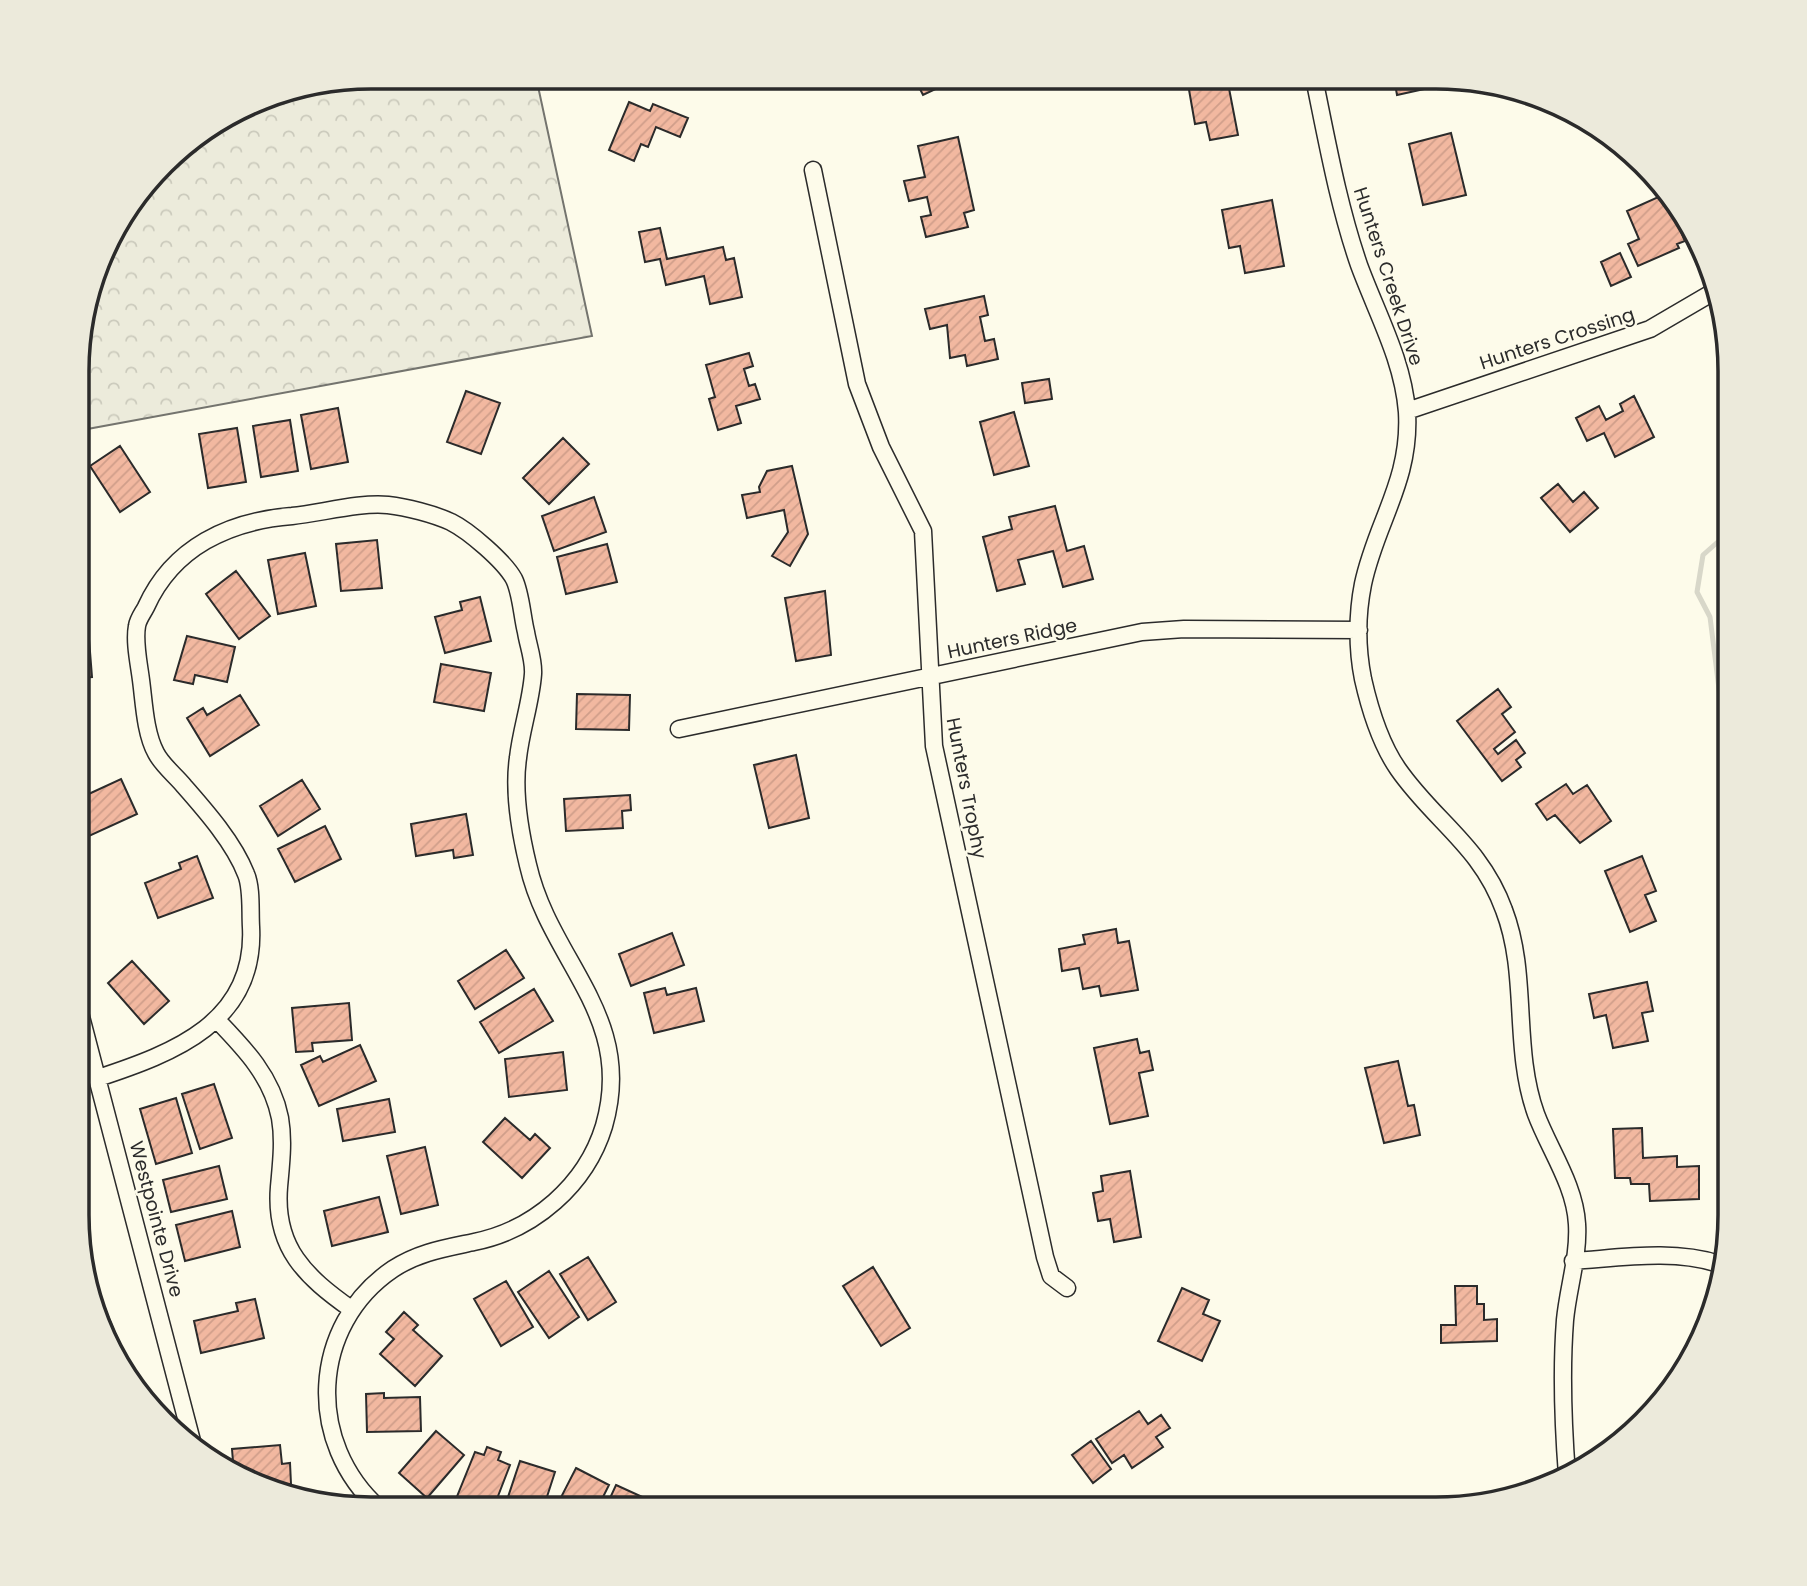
<svg xmlns="http://www.w3.org/2000/svg" width="1807" height="1586" viewBox="0 0 1807 1586" font-family="Poppins,sans-serif">
<style>
.forest{fill:url(#forest-crowns);stroke:#74746e;stroke-width:2}
.lines{fill:none;stroke-linecap:round;stroke-linejoin:round}
.stream{stroke:#d8d7c9;stroke-width:5}
.building{fill:url(#building-hatch);stroke:#2b2b2b;stroke-width:2}
.street-casing{stroke:#2b2b2b;stroke-width:19}
.street{stroke:#fdfbea;stroke-width:16}
.labels{text-anchor:middle;stroke-width:5;stroke-linejoin:round;paint-order:stroke}
.street-label{font-size:19px;fill:#2b2b2b;stroke:#fdfbea}
.rim{fill:none;stroke:#2b2b2b;stroke-width:3.5}
</style>
<defs>
<pattern id="forest-crowns" width="20" height="18" patternUnits="userSpaceOnUse" patternTransform="scale(1.75)"><rect width="20" height="18" fill="#ecebdb"/><path d="M2 6a3 3 0 1 1 6 0M12 15a3 3 0 1 1 6 0" fill="none" stroke="#cbcabc"/></pattern>
<pattern id="building-hatch" width="6" height="6" patternUnits="userSpaceOnUse" patternTransform="scale(1.75)"><rect width="6" height="6" fill="#f2b8a0"/><path d="M-1 1l2-2M0 6l6-6M5 7l2-2" fill="none" stroke="#d09e8a"/></pattern>
</defs>
<rect width="100%" height="100%" fill="#fdfbea"/>
<!-- forest -->
<path class="forest" d="M371 77H536L592 336 82 430 83 314 117 224 177 150 276 93Z"/>
<g class="lines">
<!-- stream -->
<path class="stream" d="M1729 532 1703 555 1697 592 1710 617 1725 737 1730 750"/>
</g>
<!-- building -->
<path class="building" d="M906 77H961L923 95 915 79 908 83Z
M1227 78 1238 135 1210 140 1206 122 1195 124 1188 84Z
M1394 78H1436L1438 86 1397 95Z
M629 102 650 111 653 104 688 118 680 137 656 127 648 147 641 144 634 161 609 150Z
M1451 133 1466 195 1423 205 1409 144Z
M958 137 974 210 964 213 968 227 926 237 921 217 931 215 927 197 909 201 904 181 925 177 918 146Z
M1665 194 1685 241 1677 244 1679 248 1638 266 1628 244 1639 239 1627 211Z
M1272 200 1284 266 1245 273 1240 246 1229 248 1222 210Z
M660 228 667 259 723 247 726 260 734 258 742 297 710 304 704 276 666 285 660 259 645 262 639 232Z
M1620 253 1631 277 1611 286 1601 262Z
M984 296 988 315 980 317 985 341 994 339 998 359 967 366 965 355 950 358 947 325 930 329 925 309Z
M749 353 753 366 744 369 749 386 755 384 760 399 736 406 741 423 718 430 709 399 715 397 706 365Z
M1049 379 1052 399 1025 403 1022 383Z
M466 391 500 403 481 454 447 442Z
M1634 396 1654 437 1615 457 1604 433 1587 441 1576 418 1599 406 1606 420 1623 411 1620 404Z
M338 408 348 462 311 469 301 415Z
M1014 412 1029 466 994 475 980 422Z
M290 420 298 471 261 477 253 426Z
M237 428 246 482 208 488 199 434Z
M563 438 589 464 549 504 523 478Z
M120 446 150 492 120 512 90 466Z
M792 466 808 534 790 566 772 556 788 532 784 510 747 518 742 495 760 492 759 487 767 471Z
M1558 484 1573 502 1584 492 1598 508 1570 532 1541 498Z
M594 497 606 532 554 551 542 516Z
M1055 506 1067 551 1084 546 1093 579 1063 587 1053 551 1018 560 1025 584 997 591 983 537 1012 529 1009 517Z
M377 540 382 588 341 591 336 544Z
M607 544 617 582 566 594 557 557Z
M305 553 316 606 278 614 268 560Z
M236 571 270 616 239 639 206 594Z
M825 591 831 655 796 661 785 598Z
M81 597 83 635H81Z
M480 597 491 641 445 653 435 617 462 610 460 602Z
M187 636 235 647 227 682 195 675 193 684 174 680Z
M89 639 92 677 81 678V640Z
M441 664 491 673 484 711 434 702Z
M1498 689 1511 707 1502 714 1515 732 1494 749 1498 754 1516 740 1525 753 1516 760 1521 767 1502 781 1457 721Z
M577 694 630 695 629 730 576 729Z
M240 695 259 725 210 756 187 718 203 708 207 715Z
M796 755 809 818 769 828 754 765Z
M121 779 137 814 89 836 80 816V798Z
M302 780 320 809 278 836 260 806Z
M1566 784 1573 794 1587 785 1611 821 1580 843 1555 815 1547 820 1536 804Z
M630 795 631 810 622 811 623 828 566 831 564 799Z
M466 814 473 855 454 858 453 850 416 856 411 824Z
M325 826 341 859 295 882 278 849Z
M197 856 213 898 158 918 145 883 181 869 179 863Z
M1642 856 1656 891 1645 895 1656 921 1630 932 1605 871Z
M1116 929 1118 943 1129 941 1138 990 1101 996 1099 986 1083 989 1079 968 1062 971 1059 949 1085 944 1083 935Z
M672 933 684 965 631 986 619 954Z
M506 950 524 978 475 1009 458 981Z
M132 961 169 1001 144 1024 108 983Z
M1647 982 1653 1011 1642 1013 1648 1041 1613 1048 1606 1015 1594 1018 1589 994Z
M665 988 667 995 696 988 704 1021 654 1033 644 993Z
M534 989 553 1021 499 1053 480 1022Z
M349 1003 352 1040 312 1043 313 1051 296 1052 292 1008Z
M1137 1039 1140 1053 1149 1051 1153 1070 1139 1073 1148 1116 1110 1124 1094 1048Z
M360 1045 376 1081 319 1106 301 1065 320 1056 323 1062Z
M563 1052 567 1090 509 1097 505 1059Z
M1398 1061 1408 1106 1414 1105 1420 1135 1384 1143 1365 1068Z
M214 1084 232 1138 200 1149 182 1094Z
M176 1098 192 1153 156 1164 140 1109Z
M389 1099 395 1132 343 1141 337 1109Z
M505 1118 530 1140 535 1134 550 1148 522 1178 483 1142Z
M1730 1118V1140L1722 1137Z
M1642 1128 1643 1158 1677 1156V1167L1699 1166V1199L1650 1201 1649 1184H1631L1630 1178H1615L1613 1129Z
M425 1147 438 1205 401 1214 387 1156Z
M219 1166 227 1199 171 1212 163 1180Z
M1130 1171 1141 1237 1114 1242 1110 1219 1098 1221 1093 1193 1103 1191 1101 1176Z
M379 1197 388 1232 332 1246 324 1211Z
M232 1211 240 1247 185 1261 176 1225Z
M588 1257 616 1302 588 1320 560 1274Z
M873 1267 910 1328 881 1346 843 1286Z
M549 1271 579 1317 549 1338 518 1292Z
M506 1281 533 1327 501 1346 474 1299Z
M1455 1286H1477V1304H1484V1320L1497 1319V1341L1441 1343V1325H1456Z
M1182 1288 1209 1300 1203 1314 1220 1321 1202 1361 1158 1341Z
M255 1299 264 1338 201 1353 194 1321 238 1311 236 1303Z
M404 1312 418 1325 413 1330 442 1356 415 1386 380 1354 394 1339 386 1332Z
M384 1393V1398L420 1397 421 1431 367 1432 366 1394Z
M1139 1411 1148 1424 1161 1415 1170 1428 1156 1437 1163 1447 1132 1468 1124 1455 1112 1463 1096 1439Z
M436 1431 464 1455 427 1498 399 1473Z
M1091 1441 1111 1469 1093 1483 1072 1455Z
M280 1445 282 1464 290 1463 291 1484 271 1486 241 1479 234 1474 232 1449Z
M487 1447 501 1452 498 1460 510 1465 493 1509H466L454 1504 475 1452 484 1455Z
M520 1461 555 1472 543 1509H504Z
M576 1468 609 1485 597 1509H555Z
M616 1485 649 1500 645 1509H605Z"/>
<g class="lines">
<defs>
<path id="street" d="M1314 78C1327 141 1338 204 1359 265 1377 314 1403 360 1407 412 1411 481 1376 522 1363 584 1357 614 1357 649 1363 679 1370 710 1380 743 1398 769 1434 821 1481 846 1504 910 1529 975 1512 1047 1536 1114 1549 1149 1575 1185 1577 1224 1579 1256 1568 1288 1565 1320 1561 1372 1563 1423 1567 1475
M813 170 857 384 881 447 923 531 934 746 1045 1257 1051 1276 1067 1288
M1407 411 1650 329 1715 291
M679 729 1142 632 1184 629 1359 630
M79 1009 192 1441
M217 1020C245 1049 272 1077 280 1118 284 1141 281 1164 279 1187 274 1248 306 1277 351 1309
M98 1078C174 1053 256 1022 251 927 250 910 252 888 246 874 234 843 206 811 184 786 176 776 162 765 156 753 145 733 144 702 141 680 139 664 134 642 137 626 138 619 143 613 146 607 173 547 229 521 292 516 321 513 361 502 388 505 406 507 434 514 451 522 469 531 504 561 514 579 521 593 522 616 526 632 528 645 534 660 533 674 531 702 521 730 518 758 513 792 520 832 528 865 550 962 636 1016 604 1126 586 1185 534 1230 474 1242 446 1248 419 1252 393 1269 310 1325 305 1443 380 1509
M1573 1261C1620 1258 1673 1249 1719 1264
M94 1304 111 1346"/>
</defs>
<!-- street casing -->
<use href="#street" class="street-casing"/>
<!-- street -->
<use href="#street" class="street"/>
</g>
<g class="labels">
<!-- street labels -->
<g class="street-label">
<text transform="translate(1389 276) rotate(72)" y="7">Hunters Creek Drive</text>
<text transform="translate(1557 338) rotate(-18)" y="7">Hunters Crossing</text>
<text transform="translate(1012 638) rotate(-12)" y="7">Hunters Ridge</text>
<text transform="translate(967 788) rotate(79)" y="7">Hunters Trophy</text>
<text transform="translate(157 1219) rotate(75)" y="7">Westpointe Drive</text>
</g>
</g>
<!-- crop -->
<path d="M0 0H1807V1586H0ZM371 89H1436A282 282 0 0 1 1718 371V1215A282 282 0 0 1 1436 1497H371A282 282 0 0 1 89 1215V371A282 282 0 0 1 371 89Z" fill="#eceadb" fill-rule="evenodd"/>
<path class="rim" d="M371 89H1436A282 282 0 0 1 1718 371V1215A282 282 0 0 1 1436 1497H371A282 282 0 0 1 89 1215V371A282 282 0 0 1 371 89Z"/>
</svg>
